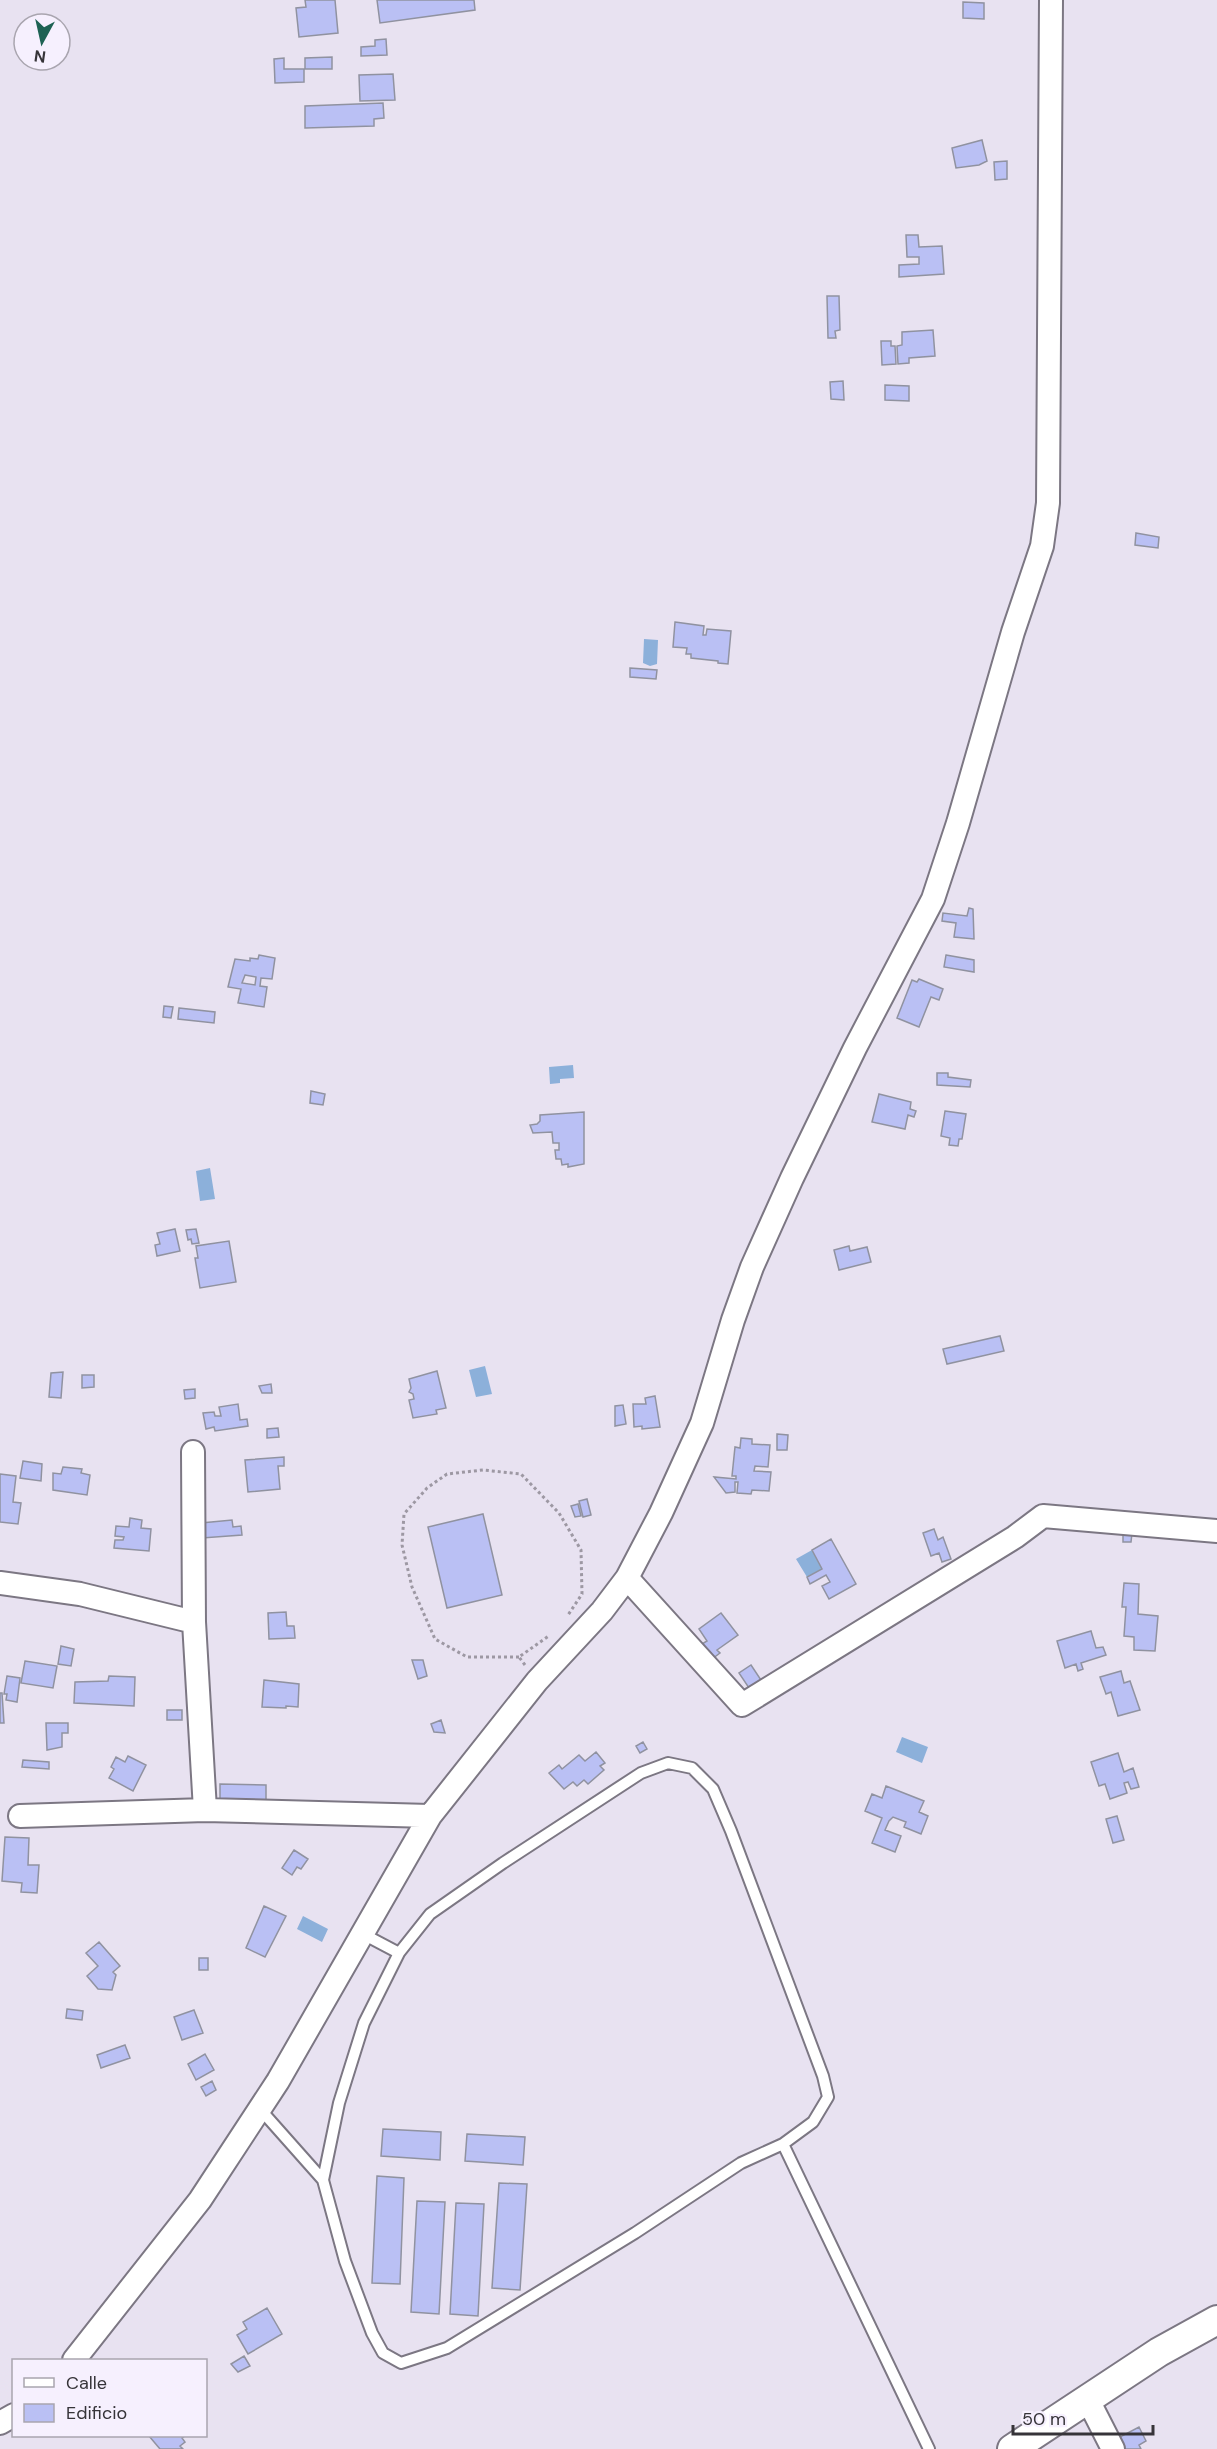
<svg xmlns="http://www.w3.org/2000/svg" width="1217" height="2449" viewBox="0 0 1217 2449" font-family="'DM Sans',sans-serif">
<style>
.water{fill:#8cb0da}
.building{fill:#bac0f4;stroke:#9092a0;stroke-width:1.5;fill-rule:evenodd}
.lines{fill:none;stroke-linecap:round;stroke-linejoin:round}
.service-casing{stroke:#7c7783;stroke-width:14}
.minor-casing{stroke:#7c7783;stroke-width:26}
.tertiary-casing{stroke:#7c7783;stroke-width:32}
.path{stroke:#9d98a3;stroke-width:3;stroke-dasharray:3 3;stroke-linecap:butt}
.service{stroke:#fff;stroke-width:10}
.minor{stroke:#fff;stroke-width:22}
.tertiary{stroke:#fff;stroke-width:28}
</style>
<rect width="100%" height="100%" fill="#e8e2f1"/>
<!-- water -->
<path class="water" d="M644 639 658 640 657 664 650 666 643 663Z
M573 1065 574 1078 560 1079V1083L550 1084 549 1067Z
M210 1168 215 1199 200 1201 196 1171Z
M485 1366 492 1394 476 1397 469 1370Z
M812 1550 822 1569 807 1577 796 1559Z
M902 1737 928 1747 922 1763 896 1752Z
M303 1916 328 1929 322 1942 297 1929Z"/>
<!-- building -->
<path class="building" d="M305 0H335L338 33 299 37 296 8 306 7Z
M377 0H474L475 10 380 23Z
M963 2 984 3V19L963 18Z
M386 39 387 55 361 56V47L375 46V40Z
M332 57V69H305V58Z
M284 58V69H304V82L275 83 274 59Z
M393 74 395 100 360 101 359 75Z
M383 103 384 118 374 119V126L305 128V106Z
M982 140 987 161 979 165 956 168 952 148Z
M1007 161V179L995 180 994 162Z
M906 235H918L919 247 942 246 944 274 899 277V265L919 264V257H907Z
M827 296H839L840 330 835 331 836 338H828Z
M933 330 935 356 909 358V363L898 364 897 346 902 345V332Z
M881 341H891V346H895L896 364 882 365Z
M843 381 844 400 831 399 830 382Z
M885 385 909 386V401L885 400Z
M1136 533 1159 537 1158 548 1135 545Z
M675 622 704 626 703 635H706L707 629 731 631 728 664 718 663V661L691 658V654H686L687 648 673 647Z
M630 668 657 670 656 679 630 677Z
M969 908 973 909 974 939 954 937 956 923 942 921 943 913 967 916Z
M259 955 275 958 272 979 261 978 260 986 267 987 264 1007 238 1003 241 989 228 987 235 959 250 961V958L258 959ZM245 975 256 977 255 985 242 983Z
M946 955 974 960V972L944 967Z
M919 979 943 989 939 1000 931 997 919 1027 897 1018 912 980 917 982Z
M164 1006 173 1007 171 1018 163 1017Z
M179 1008 215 1012 214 1023 178 1019Z
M937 1073H948V1077L971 1080 970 1087 937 1085Z
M311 1091 325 1094 323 1105 310 1103Z
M879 1094 911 1102 910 1109 916 1111 914 1117 908 1115 905 1129 872 1122Z
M945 1111 966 1114 962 1139H959L958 1146 949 1145 950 1138 941 1136Z
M584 1112V1164L568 1167V1164L562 1165 561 1159H556L555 1150H559V1143H553L552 1132 533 1133 530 1125 537 1124 540 1121V1115Z
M175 1229 180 1251 157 1256 155 1245 160 1244 157 1233Z
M196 1229 199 1243 192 1244 191 1239 188 1240 186 1230Z
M229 1241 236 1282 200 1288 195 1258H198L196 1246Z
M849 1246 850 1251 867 1247 871 1262 839 1270 834 1250Z
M1000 1336 1004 1351 947 1364 943 1349Z
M437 1371 446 1408 436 1410 437 1414 413 1418 409 1400 414 1399 413 1394 409 1392 411 1388 409 1379Z
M63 1372 61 1398 49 1397 51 1373Z
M82 1375H94V1387L82 1388Z
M271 1384 272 1393H262L259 1386Z
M195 1389V1398L185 1399 184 1390Z
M655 1396 660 1427 642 1429V1426L634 1427 633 1404H646L645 1398Z
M238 1404 240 1420 247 1419 248 1426 215 1431 214 1427 206 1429 203 1413 214 1412 215 1416H221L219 1407Z
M623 1405 626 1424 615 1426V1406Z
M278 1428 279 1437 267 1438V1429Z
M777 1434 788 1435 787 1450H777Z
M741 1438 752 1439V1444L770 1445 768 1467 755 1466 754 1471 771 1472 769 1491 752 1490 751 1494 737 1493 738 1482H735V1492L726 1493 714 1477 736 1479V1476H732L735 1447 740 1448Z
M284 1457V1466H278L280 1489 248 1492 245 1460Z
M23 1461 42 1464 41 1481 20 1478Z
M63 1467 82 1469 81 1473 90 1475 87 1495 53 1490V1473L61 1474Z
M0 1474 16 1476 13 1502 21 1503 18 1524 0 1522Z
M587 1499 591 1515 583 1517 579 1501Z
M578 1504 581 1516 575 1517 571 1506Z
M483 1514 502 1595 447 1608 428 1527Z
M130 1518 142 1520 141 1528 151 1529 149 1551 114 1548 115 1540H123L124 1537 115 1536 116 1526 129 1527Z
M232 1520 233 1527 241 1526 242 1535 202 1538 201 1523Z
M934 1529 938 1540 943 1537 951 1559 942 1562 939 1553 931 1556 923 1533Z
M1123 1533H1132L1131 1542H1123Z
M831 1539 856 1584 829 1599 822 1586 830 1582 826 1575 810 1584 807 1577 822 1569 812 1550Z
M1124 1583 1139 1584 1138 1614 1158 1616 1155 1651 1134 1650V1637L1124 1636 1126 1607H1122Z
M286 1612 287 1626H294L295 1638 269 1639 268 1613Z
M721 1613 738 1635 717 1650 720 1653 712 1659 702 1644 707 1641 699 1629Z
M1091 1631 1096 1648 1103 1647 1106 1655 1081 1663 1083 1669 1078 1671 1076 1664 1065 1668 1057 1641Z
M61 1646 74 1649 71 1666 58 1664Z
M412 1660H423L427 1676 418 1679Z
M25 1661 57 1666 53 1688 21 1683Z
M751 1665 761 1680 749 1688 739 1673Z
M1121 1671 1124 1683 1130 1681 1140 1710 1118 1716 1111 1692 1106 1694 1100 1677Z
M7 1676 20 1678 17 1702 6 1700 7 1694H4Z
M109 1676 135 1677 134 1706 74 1703 75 1682 108 1681Z
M264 1680 299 1684 298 1707 286 1706V1708L262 1707Z
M0 1693H2L4 1723H0Z
M167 1710H182V1720H167Z
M441 1720 445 1733 434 1732 431 1724Z
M46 1723H68V1733H62V1747L47 1750Z
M643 1742 647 1749 640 1753 636 1746Z
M596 1752 605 1763 600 1766 604 1770 588 1784 584 1780 577 1786 573 1782 564 1789 549 1773 559 1765 562 1769 579 1755 585 1761Z
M1118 1753 1124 1772 1133 1768 1139 1787 1131 1789 1128 1782 1124 1783 1127 1793 1110 1799 1105 1784 1099 1786 1091 1762Z
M128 1756 146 1765 133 1791 109 1778 114 1769 111 1767 116 1757 125 1762Z
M23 1760 49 1762V1769L22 1767Z
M220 1784 266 1785V1802L220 1800Z
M886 1786 924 1801 919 1812 928 1816 921 1834 904 1827 906 1822 893 1817 889 1821 885 1830 901 1836 895 1852 872 1843 882 1818 865 1811 872 1794 882 1798Z
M1117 1816 1124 1840 1113 1843 1106 1819Z
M5 1837 29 1838 28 1865H39L37 1893 21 1892 22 1883 2 1881Z
M294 1850 308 1859 301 1869 297 1867 292 1875 282 1868Z
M264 1906 286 1916 265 1957 246 1948Z
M99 1942 120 1966 113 1972 116 1975 112 1990 98 1989 87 1976 98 1966 86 1953Z
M199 1958H208V1970H199Z
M67 2009 83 2011 82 2020 66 2018Z
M194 2010 203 2033 182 2040 174 2017Z
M125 2045 130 2058 101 2068 97 2055Z
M205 2054 214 2070 196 2080 188 2064Z
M212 2081 216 2090 206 2096 201 2087Z
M383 2129 441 2132 440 2160 381 2156Z
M467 2134 525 2137 523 2165 465 2161Z
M377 2176 404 2178 400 2284 372 2283Z
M499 2183 527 2184 520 2290 492 2288Z
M417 2201 445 2202 439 2314 411 2312Z
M456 2203 484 2204 478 2316 450 2314Z
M267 2308 282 2334 248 2354 237 2335 247 2329 243 2322Z
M244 2356 250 2366 238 2372 231 2364Z
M1139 2427 1146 2441 1139 2445 1141 2449H1121L1116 2439Z
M149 2436H185L182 2438 185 2442 180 2446 183 2449H160Z"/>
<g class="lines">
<defs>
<path id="service" d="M668 1763 692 1768 713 1789 731 1831 823 2076 828 2097 813 2122 783 2144 741 2163 635 2233 447 2348 401 2363 383 2353 372 2333 345 2261 323 2180 339 2103 364 2023 399 1953 430 1914 503 1863 641 1773Z
M363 1934 399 1953
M260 2109 323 2180
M783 2144 929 2449"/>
<path id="minor" d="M193 1452 194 1622
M627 1578 742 1705 1015 1537 1043 1516 1217 1531
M0 1583 80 1594 194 1622 205 1810 430 1816
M20 1816 205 1810
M74 2360 200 2200 278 2081 430 1816 537 1681 602 1611 627 1578 661 1513 702 1423 733 1320 752 1267 792 1178 855 1048 933 899 958 823 1013 632 1042 546 1048 503 1051 0
M1087 2398 1113 2449
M0 2423 14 2415"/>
<path id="tertiary" d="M1012 2449 1159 2352 1217 2320"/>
</defs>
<!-- service casing -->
<use href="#service" class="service-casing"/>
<!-- minor casing -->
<use href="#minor" class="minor-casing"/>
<!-- tertiary casing -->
<use href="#tertiary" class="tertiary-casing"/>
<!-- path -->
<path class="path" d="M519 1657H467L435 1639 412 1587 402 1545 404 1514 427 1488 447 1474 483 1470 521 1474 559 1513 581 1550 582 1594 568 1615
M525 1665 519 1657 550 1635"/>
<!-- service -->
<use href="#service" class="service"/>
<!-- minor -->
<use href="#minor" class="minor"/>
<!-- tertiary -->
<use href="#tertiary" class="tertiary"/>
</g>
<!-- legend -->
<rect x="12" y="2359" width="195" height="78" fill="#f6f0fe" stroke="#a9a5af" stroke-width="1.5"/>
<rect x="24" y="2378" width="30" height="9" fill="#ffffff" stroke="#a9a5af" stroke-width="1.5"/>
<text x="66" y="2389" font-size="18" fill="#363439">Calle</text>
<rect x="24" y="2404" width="30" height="18" fill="#bac0f4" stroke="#a9a5af" stroke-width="1.5"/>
<text x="66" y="2419" font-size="18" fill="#363439">Edificio</text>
<!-- north arrow -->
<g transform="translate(42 42) rotate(188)"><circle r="28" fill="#f6f0fe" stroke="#a9a5af" stroke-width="1.5"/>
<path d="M0-4.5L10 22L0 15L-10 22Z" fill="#1e6254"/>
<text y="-9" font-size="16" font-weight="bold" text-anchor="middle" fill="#363439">N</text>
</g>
<!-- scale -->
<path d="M1013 2425v9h140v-9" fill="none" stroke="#363439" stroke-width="3"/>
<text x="1022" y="2425" font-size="18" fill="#363439" stroke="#f6f0fe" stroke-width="4.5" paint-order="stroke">50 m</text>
</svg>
